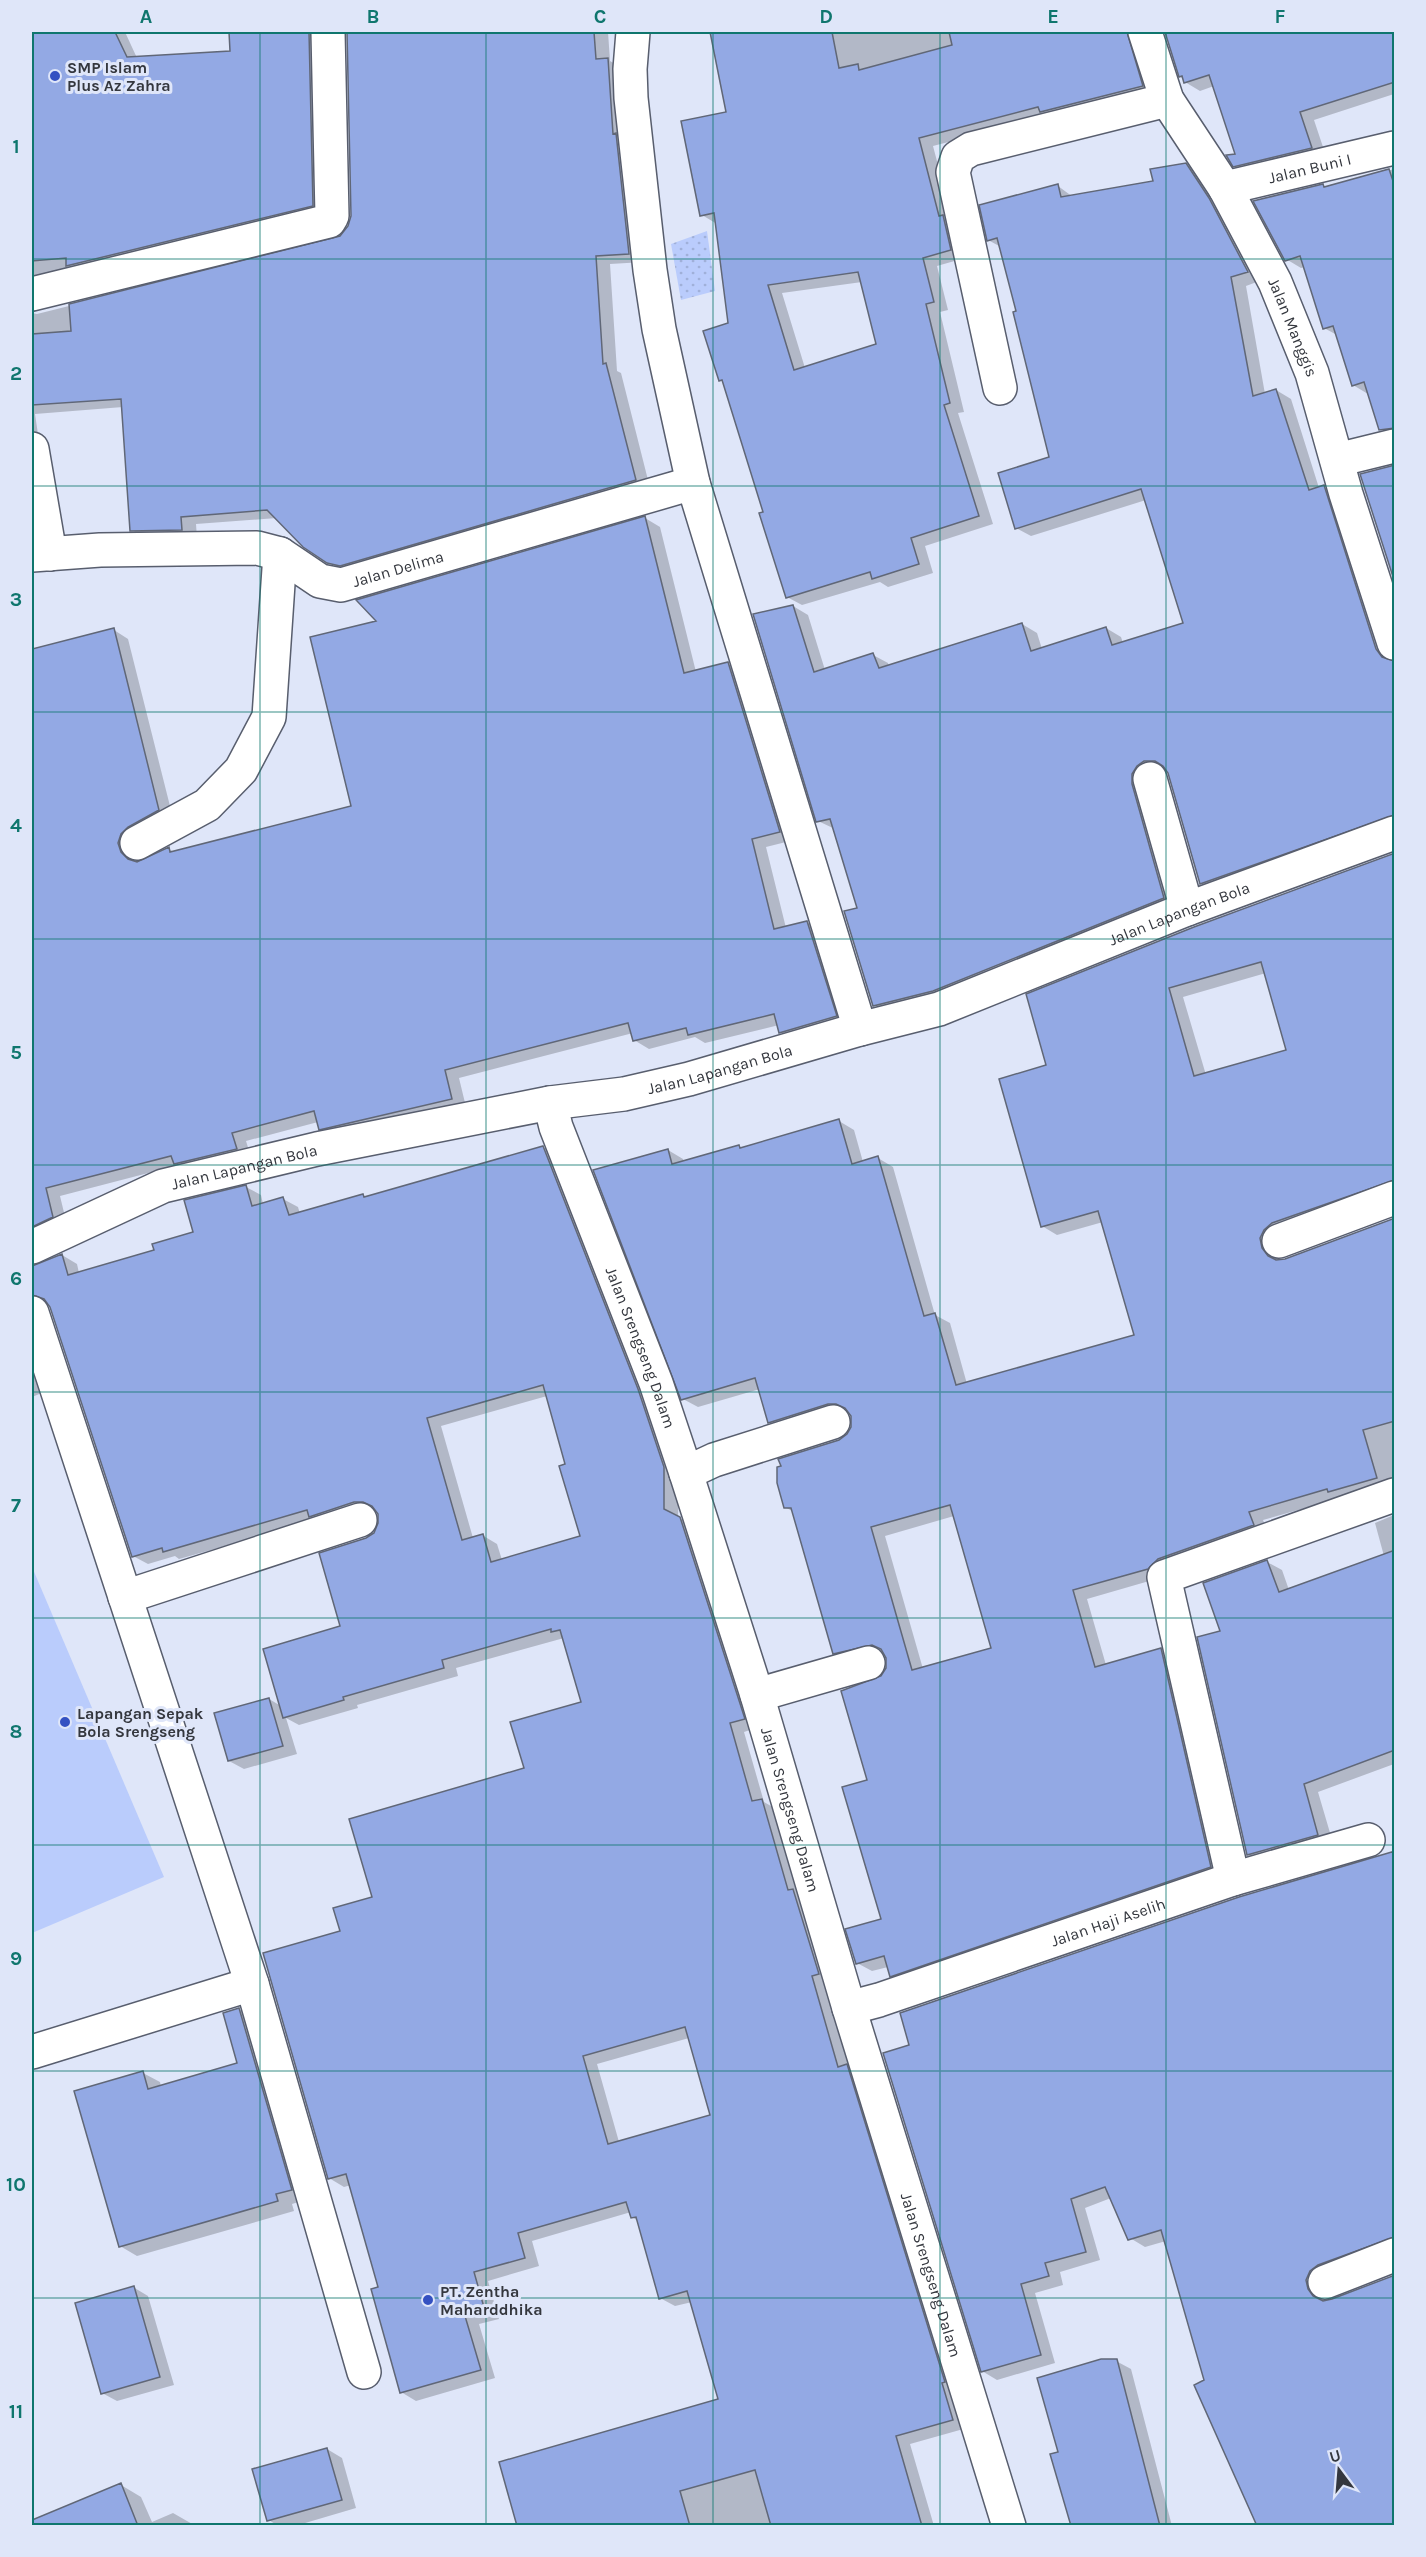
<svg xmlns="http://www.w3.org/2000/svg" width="1426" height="2557" viewBox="0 0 1426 2557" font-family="Karla,sans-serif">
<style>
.park{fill:url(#park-dots)}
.garden{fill:#baccfc}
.shadow{fill:#0003;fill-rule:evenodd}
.building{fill:#93a9e4;stroke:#606777;stroke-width:1.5;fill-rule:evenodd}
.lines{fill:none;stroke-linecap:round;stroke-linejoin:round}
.minor-casing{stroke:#585e6e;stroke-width:36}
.minor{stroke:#fff;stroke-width:33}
.grid{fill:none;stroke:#0f766e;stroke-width:1.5;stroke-opacity:0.55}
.poi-dot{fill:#3451c2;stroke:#dfe6f9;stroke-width:2}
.labels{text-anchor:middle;stroke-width:6;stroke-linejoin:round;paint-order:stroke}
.poi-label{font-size:16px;font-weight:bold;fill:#34373e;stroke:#dfe6f9;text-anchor:start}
.street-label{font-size:16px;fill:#34373e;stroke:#dfe6f9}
.neatline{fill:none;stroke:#0f766e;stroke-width:2}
.grid-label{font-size:20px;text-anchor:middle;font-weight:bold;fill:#0f766e}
</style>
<defs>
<pattern id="park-dots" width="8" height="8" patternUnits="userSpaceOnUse" patternTransform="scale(1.5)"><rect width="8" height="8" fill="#baccfc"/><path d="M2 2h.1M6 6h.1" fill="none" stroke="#a0b0d9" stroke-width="1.8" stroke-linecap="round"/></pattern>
</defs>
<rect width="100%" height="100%" fill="#dfe6f9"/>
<!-- park -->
<path class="park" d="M707 231 715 291 681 300 671 244Z"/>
<!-- garden -->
<path class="garden" d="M32 1567 164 1877 32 1933Z"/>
<!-- shadow -->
<path class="shadow" d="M32 32H125L137 58 232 52 230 32H326L327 214 32 284Z
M348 32H608L610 61 622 68 644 262 610 264 617 371 621 373 650 488 344 571 328 562 277 518 196 524 197 538 147 539 132 530 123 407 35 414 39 441 32 448V313L37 314 341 238 349 226 352 216Z
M711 32H1144L1157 95 1049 116 933 146 953 222 965 258 937 266 948 310 940 312 964 412 958 413 993 524 925 546 933 573 888 587 880 582 802 605 787 597 765 513 725 383 720 380 730 324 717 224 702 215 728 113ZM862 282 878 345 805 368 782 293Z
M1166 32H1394V94L1314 120 1326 156 1250 174 1234 166 1237 155 1214 86 1200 91 1185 82 1180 76Z
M1186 164 1201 173 1262 280 1246 286 1265 394 1276 390 1291 399 1319 488 1324 487 1339 495 1391 659 1394 662V826L1216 892 1201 883 1167 769H1160L1179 906 889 1014 874 1005 859 909 835 829 818 821 793 606 808 615 825 670 873 655 888 663 889 667 1022 624 1037 633 1042 649 1106 628 1121 637 1123 643 1185 624 1146 500 1031 536 1016 528 1051 458 1018 312 1001 247 988 240 1058 186 1073 197 1154 182Z
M1394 169V437L1381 429 1368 394 1353 385 1337 335 1324 328 1305 267 1301 268 1286 259 1323 186 1328 188Z
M645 518 660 527 696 672 728 664 743 673 794 840 766 847 786 928 807 922 822 931 851 1025 795 1041 780 1032 779 1025 705 1043 695 1037 649 1049 634 1040 633 1033 459 1078 466 1107 335 1137 320 1129 318 1122 246 1141 251 1157 179 1165 60 1196 67 1225 32 1245V709L44 705 32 650 114 630 128 639 173 818 133 852 136 863 169 849 175 853 352 807 379 621Z
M1394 854V1192L1276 1257 1279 1261 1285 1260 1394 1219V1488L1340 1498 1263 1520 1268 1533 1163 1577 1087 1599 1106 1665 1161 1649 1176 1658 1225 1875 906 1984 891 1976 888 1967 872 1971 857 1963 883 1920 869 1781 882 1678 887 1668 888 1658 885 1653 849 1661 834 1653 792 1511 785 1507 840 1441 848 1435 853 1427 852 1415 850 1412H844L784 1431 769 1422 760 1389 698 1407 683 1399 668 1150 683 1159 684 1162 739 1147 742 1149 839 1121 854 1130 863 1162 878 1158 893 1167 935 1315 950 1323 967 1384 1135 1336 1103 1222 1057 1235 1042 1226 1048 1066 1028 995ZM1266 973 1288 1051 1206 1075 1183 997ZM954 1516 993 1649 923 1669 885 1536Z
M543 1147 558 1156 679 1476 678 1517 695 1527 759 1727 744 1732 764 1802 776 1809 967 2428 910 2444 934 2526H519L720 2400 692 2302 675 2306 660 2298 638 2221 632 2217 631 2212 532 2241 539 2266 488 2281 499 2319 479 2324 495 2378 416 2401 401 2392 380 2288 351 2185 344 2187 329 2178 342 1932 374 1898 525 1769 582 1703 564 1638 456 1668 458 1676 357 1705 358 1708 299 1725 286 1718 297 1754 244 1769 229 1761 269 1699 281 1706 342 1627 366 1539 375 1534 380 1524 379 1513 377 1510H370L317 1520 179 1559 175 1556 148 1564 133 1556 51 1306 48 1302 42 1303 32 1312V1267L62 1255 77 1264 79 1273 156 1251 195 1233 246 1187 261 1195 263 1204 283 1199 298 1207 300 1214 363 1196 367 1198ZM547 1396 567 1465 581 1538 502 1560 497 1544 482 1535 473 1538 441 1426ZM689 2038 712 2116 619 2142 597 2064Z
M32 1337 49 1390 32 1397Z
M1394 1515V1764L1318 1792 1333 1843 1263 1863 1248 1855 1222 1632 1267 1562 1282 1570 1289 1590 1384 1556 1375 1523Z
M1394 1853V2249L1321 2288 1325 2302 1206 2381 1166 2241 1145 2247 1130 2238 1111 2198 1085 2208 1100 2260 1060 2272 1063 2285 1035 2293 1055 2363 997 2380 982 2371 911 2046Z
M239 2009 256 2019 308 2199 292 2204 294 2211 137 2256 120 2246 143 2073 160 2082 161 2087 239 2064Z
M133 2287 148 2296 174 2385 117 2401 102 2393Z
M1116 2361 1131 2369 1172 2526H1073L1060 2453Z
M327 2449 342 2458 356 2508 295 2526H278L269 2520Z
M121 2485 141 2497 152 2522 173 2513 194 2525 32 2526V2522Z"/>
<!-- building -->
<path class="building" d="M32 32H115L127 57 230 51 229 32H309L313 206 66 266V258L32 261Z
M347 32H594L596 59 608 58 613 134 616 133 629 254 596 256 603 364 606 363 636 480 340 566 327 563 303 547 267 510 181 517 182 530 130 531 121 399 32 405V334L71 331 69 304 340 236 348 226 351 216Z
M710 32H832L839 68 858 64 859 70 952 45 949 32H1127L1143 86 1040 112 1038 107 919 138 939 216 943 215 951 250 923 258 934 302 926 304 950 403 944 405 979 516 911 538 919 564 872 579 870 572 786 598 759 513 763 512 722 380 719 381 703 331 728 323 714 213 700 216 681 121 726 112ZM858 272 876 344 794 370 768 285Z
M1165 32H1395V82L1300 112 1312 148 1233 167 1226 155 1235 154 1209 75 1184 83 1182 76 1179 77Z
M1186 163 1209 198 1248 272 1231 277 1253 396 1276 389 1309 490 1324 485 1376 649 1382 657 1395 661V815L1200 884 1168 773 1163 766 1155 761H1144L1137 766 1132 774V784L1164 898 933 991 873 1006 844 911 857 908 830 819 816 822 753 614 793 605 814 672 873 653 879 668 1022 623 1031 651 1106 627 1112 645 1183 623 1141 489 1015 529 998 473 1049 457 1013 312 1016 311 997 238 987 241 979 205 1058 184 1061 197 1153 181 1150 169Z
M1389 169 1395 187V428L1379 430 1364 382 1352 386 1333 326 1323 329 1300 256 1285 261 1253 201 1323 184 1324 187Z
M1395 465V583L1360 474Z
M645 516 684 673 728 662 780 832 752 839 774 929 807 921 837 1016 779 1033 774 1014 688 1035 686 1028 633 1041 628 1023 445 1070 452 1099 319 1130 314 1111 232 1133 237 1149 174 1164 171 1156 46 1188 53 1217 32 1227V649L114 628 159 810 128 827 121 834 118 843 121 852 128 859 137 862 169 847 170 852 351 806 310 637 376 621 356 600Z
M1395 853V1180L1272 1223 1264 1230 1260 1238 1262 1248 1268 1256 1276 1260 1285 1259 1395 1218V1421L1363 1430 1377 1478 1328 1492 1327 1489 1249 1512 1254 1525 1158 1559 1148 1569 1073 1590 1095 1667 1161 1648 1211 1867 890 1977 884 1956 856 1964 845 1929 881 1919 842 1787 867 1780 841 1691 881 1676 886 1668V1658L881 1649 872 1645 833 1654 791 1508H784L777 1483V1467L781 1466 778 1459 839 1440 847 1434 851 1427V1416L845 1408 836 1404H828L768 1423 755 1378 681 1400 593 1170 668 1149 672 1164 739 1145 740 1148 839 1119 852 1164 878 1156 924 1316 935 1313 956 1385 1134 1335 1098 1211 1041 1227 999 1079 1046 1065 1026 994 1194 927ZM1261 962 1286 1050 1194 1076 1169 988ZM950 1505 991 1648 912 1670 871 1527Z
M543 1146 638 1389 664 1467V1509L680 1517 745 1719 730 1723 752 1801 762 1799 788 1890 793 1889 819 1974 812 1976 838 2067 847 2064 945 2382 942 2383 953 2420 896 2436 922 2526H771L755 2470 680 2491 690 2526H517L499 2462 718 2399 687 2291 659 2299 636 2217 631 2218 626 2202 518 2233 525 2258 474 2272 485 2311 465 2316 481 2370 400 2393 371 2289 378 2287 346 2174 328 2179 263 1953 340 1931 333 1908 372 1897 349 1819 524 1768 510 1722 581 1702 560 1630 551 1632V1629L442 1660 444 1668 343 1697 344 1700 283 1718 263 1649 340 1626 319 1553 366 1538 374 1533 378 1523V1514L372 1506 363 1502H354L309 1517 307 1510 163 1552 162 1548 132 1557 50 1307 44 1299 32 1295V1266L62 1254 68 1275 154 1250 152 1244 193 1232 184 1200 246 1185 252 1206 283 1197 289 1215 363 1194 364 1197ZM543 1385 565 1464 559 1466 580 1536 491 1562 483 1534 462 1540 427 1418ZM685 2027 710 2115 608 2144 583 2056Z
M1395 1550V1750L1304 1784 1318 1835 1247 1855 1197 1637 1220 1631 1203 1583 1267 1560 1279 1592Z
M269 1698 283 1746 228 1761 214 1713Z
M1395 1851V2237L1318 2265 1310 2271 1306 2280 1308 2289 1313 2296 1323 2301 1332 2299 1395 2275V2526H1257L1194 2385 1204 2380 1161 2230 1128 2240 1105 2187 1071 2199 1086 2252 1045 2263 1049 2276 1021 2284 1041 2355 981 2372 883 2053 909 2045 900 2013 1239 1897Z
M239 2008 292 2190 276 2194 278 2201 119 2247 74 2091 143 2071 148 2089 237 2063 223 2013Z
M134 2286 160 2377 101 2394 75 2303Z
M1101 2359H1117L1160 2526H1071L1050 2454 1058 2452 1037 2378Z
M327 2448 342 2500 267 2521 252 2469Z
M121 2483 138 2526H32V2520Z"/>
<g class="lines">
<defs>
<g id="minor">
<path d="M633 32 630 69 631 98 650 270 659 329 693 483 860 1029"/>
<path id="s1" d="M1145 32 1167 100 1225 188 1275 282 1312 373 1346 494 1394 643"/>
<path id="s2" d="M1225 188 1394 148"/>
<path d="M32 294 329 221 332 216 328 32"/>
<path d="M1000 388 953 172 958 157 971 149 1167 100"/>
<path d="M32 449 50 554"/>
<path d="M1337 460 1394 446"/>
<path id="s3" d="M32 555 100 550 257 548 280 554 320 581 341 585 693 483"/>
<path d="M1150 779 1187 909"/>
<path d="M137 843 207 805 241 770 269 717 280 554"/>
<path id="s4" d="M550 1103 556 1127 656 1383 686 1473 757 1695 849 2008 1009 2526"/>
<path d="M1279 1241 1394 1198"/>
<path id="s5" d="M32 1247 163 1186 317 1149 550 1103 624 1094 689 1079 860 1029 939 1009 1187 909 1394 833"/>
<path d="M32 1313 252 1984 364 2372"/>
<path d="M686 1473 714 1460 833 1422"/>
<path d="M125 1597 360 1520"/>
<path d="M757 1695 868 1663"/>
<path d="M1233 1879 1164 1577 1394 1495"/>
<path id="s6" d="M849 2008 879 2000 1233 1879 1368 1840"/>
<path d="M32 2052 252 1984"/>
<path d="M1325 2282 1394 2255"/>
</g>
</defs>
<!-- minor casing -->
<use href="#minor" class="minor-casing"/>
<!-- minor -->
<use href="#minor" class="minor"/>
</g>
<!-- grid -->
<path class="grid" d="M260 32V2526M486 32V2526M713 32V2526M940 32V2526M1166 32V2526M32 259H1394M32 486H1394M32 712H1394M32 939H1394M32 1165H1394M32 1392H1394M32 1618H1394M32 1845H1394M32 2071H1394M32 2298H1394"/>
<!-- markers -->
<g class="poi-dot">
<circle cx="55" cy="76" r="6"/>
<circle cx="65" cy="1722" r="6"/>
<circle cx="428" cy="2300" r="6"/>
</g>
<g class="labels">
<!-- poi labels -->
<g class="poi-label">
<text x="67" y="73">SMP Islam<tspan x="67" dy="18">Plus Az Zahra</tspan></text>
<text x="77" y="1719">Lapangan Sepak<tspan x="77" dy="18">Bola Srengseng</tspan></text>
<text x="440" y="2297">PT. Zentha<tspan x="440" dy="18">Maharddhika</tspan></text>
</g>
<!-- street labels -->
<g class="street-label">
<text dy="6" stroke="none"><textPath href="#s2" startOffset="87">Jalan Buni I</textPath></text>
<text dy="6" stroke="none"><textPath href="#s1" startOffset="332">Jalan Manggis</textPath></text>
<text dy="6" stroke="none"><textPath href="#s3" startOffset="378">Jalan Delima</textPath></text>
<text dy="6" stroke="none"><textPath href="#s5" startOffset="1200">Jalan Lapangan Bola</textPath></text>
<text dy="6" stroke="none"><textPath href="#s5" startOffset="714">Jalan Lapangan Bola</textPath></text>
<text dy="6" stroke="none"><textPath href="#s5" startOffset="228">Jalan Lapangan Bola</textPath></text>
<text dy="6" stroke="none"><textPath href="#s4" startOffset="261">Jalan Srengseng Dalam</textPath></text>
<text dy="6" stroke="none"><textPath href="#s4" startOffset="747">Jalan Srengseng Dalam</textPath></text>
<text dy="6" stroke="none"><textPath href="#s6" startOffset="273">Jalan Haji Aselih</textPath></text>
<text dy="6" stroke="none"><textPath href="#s4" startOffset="1233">Jalan Srengseng Dalam</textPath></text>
</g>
</g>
<!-- border -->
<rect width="1426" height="2557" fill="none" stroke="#dfe6f9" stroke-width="66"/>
<!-- north arrow -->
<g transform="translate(1339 2470) rotate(344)" stroke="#dfe6f9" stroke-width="4.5" paint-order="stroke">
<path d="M0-4.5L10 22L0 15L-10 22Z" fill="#34373e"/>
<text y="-9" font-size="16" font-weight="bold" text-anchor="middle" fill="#34373e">U</text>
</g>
<rect x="33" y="33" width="1360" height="2491" class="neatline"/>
<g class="grid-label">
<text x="146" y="23">A</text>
<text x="373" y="23">B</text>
<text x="600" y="23">C</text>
<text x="826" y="23">D</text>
<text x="1053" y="23">E</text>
<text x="1280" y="23">F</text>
<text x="16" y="153">1</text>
<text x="16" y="380">2</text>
<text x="16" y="606">3</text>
<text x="16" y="832">4</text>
<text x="16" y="1059">5</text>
<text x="16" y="1285">6</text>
<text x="16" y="1512">7</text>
<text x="16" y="1738">8</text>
<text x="16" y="1965">9</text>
<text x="16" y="2191">10</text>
<text x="16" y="2418">11</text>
</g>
</svg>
